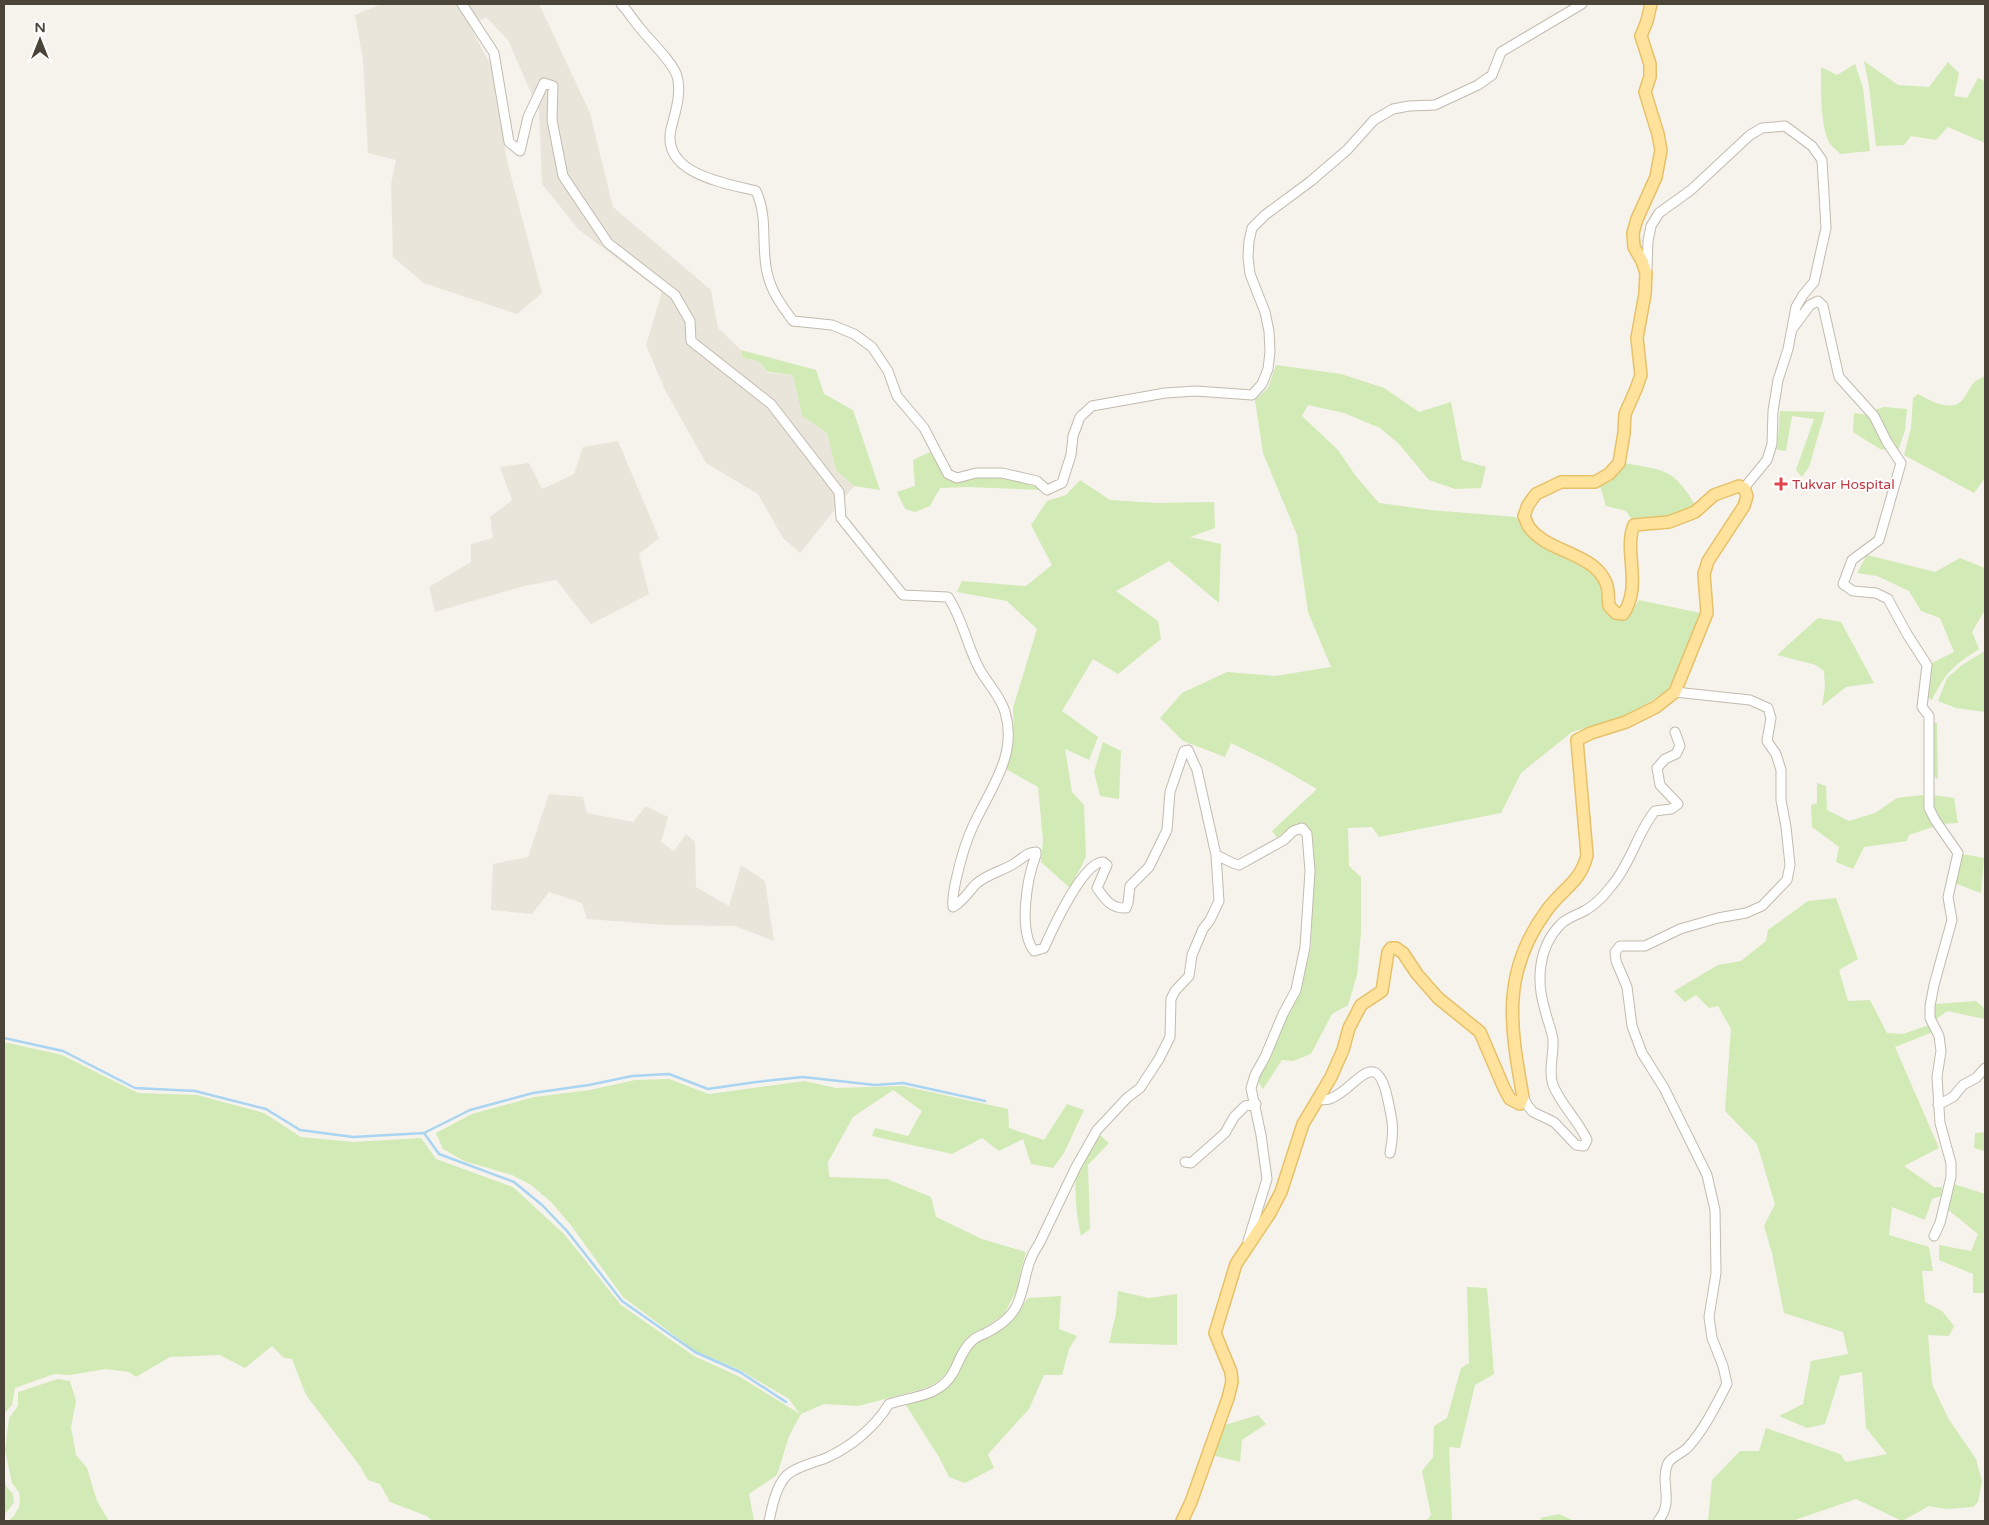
<svg xmlns="http://www.w3.org/2000/svg" width="1989" height="1525" viewBox="0 0 1989 1525" font-family="'Varela Round',sans-serif">
<style>
.residential{fill:#eae5da}
.green{fill:#d2eab5}
.lines{fill:none;stroke-linecap:round;stroke-linejoin:round}
.stream{stroke:#a9d4f2;stroke-width:2.5}
.minor-casing{stroke:#c2bbae;stroke-width:11}
.major-casing{stroke:#e6c16a;stroke-width:14}
.minor{stroke:#fff;stroke-width:9}
.major{stroke:#ffe39c;stroke-width:11}
.health-dot{fill:#e0444e;stroke:#fff;stroke-width:2}
.labels{text-anchor:middle;stroke-width:4;stroke-linejoin:round;paint-order:stroke}
.health-label{font-size:14px;fill:#be3a42;stroke:#fff;text-anchor:start}
</style>
<rect width="100%" height="100%" fill="#f6f3ec"/>
<!-- residential -->
<path class="residential" d="M381 4H539L590 113 613 207 711 290 718 328 741 350 742 358 758 361 768 373 793 375 802 416 827 433 836 470 854 486 800 553 783 538 758 494 706 463 665 390 646 345 662 292 579 230 542 184 539 111 508 40 486 17 470 26 490 64 508 165 542 293 517 314 424 283 393 257 391 184 396 160 368 153 363 60 355 15Z
M618 441 659 538 639 554 649 594 591 624 556 580 524 586 435 612 429 587 471 562V544L493 538 490 517 512 500 500 467 529 463 542 489 574 474 583 447Z
M549 794 583 797 587 813 633 822 646 806 668 817 661 842 674 851 686 834 695 842 696 887 729 906 741 865 765 881 774 941 735 926 666 925 587 919 582 903 549 892 532 914 491 910 493 864 528 857Z"/>
<!-- green -->
<path class="green" d="M1864 61 1898 85 1929 87 1948 62 1959 73 1954 96 1967 98 1978 78 1985 81V143L1948 127 1936 140 1911 136 1904 145 1876 146 1869 86Z
M1855 64 1863 88 1870 151 1840 154C1837 150 1831 146 1829 142 1820 123 1821 88 1821 67L1837 75Z
M741 350 816 370 824 394 853 410 880 490 854 486 836 470 827 433 802 416 793 375 768 372 758 361 742 358Z
M1276 365 1341 374 1384 388 1419 412 1451 402 1462 460 1486 467 1481 488 1455 489 1429 480 1399 444 1380 428 1344 413 1308 405 1302 416 1338 450 1355 475 1379 503 1430 510 1516 517 1527 529 1589 568 1599 578 1619 615 1632 611 1639 600 1700 613 1693 638 1678 672 1667 690 1631 715 1572 732 1521 773 1501 813 1379 837 1372 827 1348 828 1349 866 1361 877V933L1357 975 1348 1005 1332 1014 1311 1054 1293 1061 1282 1060 1263 1089 1257 1080 1270 1058 1286 1018 1301 992 1311 946 1314 852 1311 831 1302 823 1290 827 1277 838 1272 831 1317 789 1272 763 1231 743 1225 757 1183 741 1160 718 1182 693 1227 672 1275 676 1331 667 1308 612 1297 535 1263 453 1255 400 1268 388Z
M1985 376V478L1974 493 1904 455 1911 428 1913 398 1918 394C1931 401 1953 414 1964 398 1973 385 1970 383 1985 376Z
M1884 407 1907 409 1905 430 1897 454 1875 410Z
M1780 411 1825 412 1809 467 1802 477 1796 470 1814 419 1792 416 1786 451 1777 450Z
M1854 413 1869 415 1888 450 1880 449 1853 432Z
M930 452 944 476 961 482 979 477 1006 476 1029 483 1041 490 967 487 940 488 930 506 915 512 905 509 897 492 915 486 913 460Z
M1625 463C1666 471 1673 468 1696 506L1671 517 1634 523 1626 511 1606 506 1600 486 1611 481Z
M1080 480 1110 500 1156 503 1214 502 1215 528 1190 537 1221 544 1219 603 1169 561 1116 591 1158 621 1161 639 1118 674 1093 659 1062 711 1098 737 1089 760 1065 749 1072 792 1084 805 1086 857 1070 888 1041 862 1043 840 1038 787 1006 769 1014 737 1013 708 1037 629 1007 601 957 592 962 581 1026 586 1052 565 1031 525 1047 501 1066 495Z
M1867 555 1935 572 1960 558 1985 568V610L1972 632 1979 649C1953 666 1946 672 1932 700L1925 696 1932 663 1954 652 1940 618 1921 611 1909 591 1877 576 1857 573Z
M1818 618 1841 622 1874 683 1846 687 1822 706 1825 687 1824 671 1816 665 1777 655Z
M1985 651V712L1956 708 1938 701 1947 678 1962 665Z
M1931 723H1937L1938 780 1933 775Z
M1103 742 1121 751 1119 799 1100 796 1094 772Z
M1817 783 1826 786 1827 810 1849 821 1875 813 1897 798 1923 795 1926 810 1933 827 1909 835 1907 841 1864 847 1853 869 1836 862 1839 847 1812 827 1811 805 1817 803Z
M1932 795 1954 798 1958 823 1940 824 1932 808Z
M1962 854 1984 858 1981 893 1954 883Z
M1836 898 1858 959 1839 970 1848 1001 1870 1000 1887 1033 1903 1034 1929 1025 1933 1032 1895 1047 1939 1148 1904 1166 1934 1187H1942L1941 1196 1932 1199 1925 1220 1892 1207 1889 1235 1929 1247 1933 1271H1922L1925 1302 1942 1311 1954 1326 1949 1336 1928 1335 1932 1384 1948 1418 1976 1459 1982 1481 1978 1502 1973 1507 1946 1509 1929 1506 1902 1521 1856 1499 1792 1521H1706H1708L1712 1480 1740 1451H1759L1766 1428 1840 1454 1846 1462 1887 1454 1866 1428 1862 1372 1840 1376 1825 1424 1807 1428 1779 1416 1803 1404 1811 1361 1848 1354 1843 1332 1784 1313 1772 1253 1764 1226 1775 1204 1757 1144 1725 1111 1731 1029 1718 1006 1709 1008 1696 995 1685 1002 1674 991 1718 965 1741 961 1766 941 1768 930 1808 901Z
M1976 1001 1985 1009V1019L1947 1011 1935 1020 1933 1012 1936 1004Z
M4 1042 62 1055 138 1093 197 1095 264 1113 301 1137 354 1142 421 1138 436 1159 513 1187 565 1235 621 1305 694 1356 740 1377 800 1414 789 1399 740 1370 695 1351 623 1297 570 1224 551 1202 531 1185 512 1175 464 1161 443 1149 436 1133 472 1114 534 1097 590 1090 635 1080 669 1079 709 1094 804 1081 836 1088 903 1086 1008 1109 1009 1128 1044 1140 1067 1104 1084 1110 1064 1153 1053 1168 1031 1164 1023 1139 999 1151 982 1138 952 1154 872 1136 875 1128 908 1136 922 1111 893 1090 853 1117 828 1162 829 1177 887 1179 931 1197 936 1217 982 1239 1026 1252 1021 1270 1018 1288 1004 1314 962 1344 948 1371 939 1381 928 1387 912 1392 858 1406 824 1404 801 1414 789 1436 777 1475 749 1494 754 1521H432L427 1516 390 1502 380 1484 368 1480 360 1466 306 1395 292 1359 284 1358 272 1346 245 1368 220 1355 170 1357 136 1377 129 1372 106 1369 69 1375 54 1374 15 1388 12 1405 5 1413 4 1419Z
M1985 1132V1151L1974 1148 1975 1133Z
M1100 1135 1109 1143 1088 1165 1090 1229 1081 1236C1077 1219 1072 1181 1079 1165 1084 1154 1092 1144 1100 1135Z
M1954 1184 1985 1194V1293H1973V1274L1939 1260V1245L1971 1251 1978 1234 1947 1209Z
M1467 1287 1487 1288 1494 1374 1475 1385 1460 1448 1449 1447 1452 1521H1426L1431 1515 1422 1471 1433 1457 1434 1426 1447 1418 1461 1368 1469 1363Z
M1118 1291 1149 1298 1177 1294V1345L1109 1343 1116 1314Z
M1061 1296 1059 1329 1077 1336 1069 1349 1062 1375H1044L1029 1409 988 1454 994 1468 965 1483 949 1477 939 1457 904 1402 929 1397 974 1343 990 1337 1008 1324 1028 1298Z
M58 1379 70 1381 76 1401 71 1427 76 1455 87 1468 97 1501 109 1521H8L14 1516 19 1507 20 1499 19 1492 12 1483 5 1450 9 1418 18 1406V1392Z
M1258 1415 1266 1424 1242 1440 1240 1462 1212 1455 1217 1438 1225 1425Z
M4 1476 6 1486 13 1494 14 1503 4 1515Z
M1559 1514 1574 1521H1542L1540 1518Z"/>
<g class="lines">
<!-- stream -->
<path class="stream" d="M4 1038 63 1051 135 1088 195 1091 266 1109 300 1130 353 1137 424 1133 470 1110 533 1093 589 1085 632 1076 669 1074 708 1089 756 1082 803 1077 875 1085 903 1083 985 1101
M424 1133 439 1154 514 1182 542 1205 567 1231 622 1301 695 1352 740 1372 786 1402"/>
<defs>
<path id="minor" d="M462 4 494 53 509 142 520 151 528 117 544 83 553 86 552 120 563 176 608 243 675 295 690 321 691 341 771 404 839 492 841 518 903 595 948 597C963 619 967 647 980 670 988 684 1001 697 1005 712 1018 755 990 789 973 826 965 843 960 862 956 880 954 890 952 897 953 907 964 901 968 892 976 884 987 874 1003 871 1015 863 1022 859 1027 852 1036 852V855C1027 878 1018 930 1034 951L1044 948C1052 930 1083 862 1103 862L1107 865 1097 888C1105 899 1111 909 1126 908L1128 903 1130 886 1149 867 1167 830 1170 792 1184 751 1188 750 1197 770 1216 855 1219 901 1210 920 1203 929 1192 955 1189 976 1175 991 1171 999 1170 1037 1159 1059 1140 1088 1127 1098 1097 1130 1076 1167 1039 1244C1024 1265 1027 1283 1017 1305 1011 1318 999 1326 986 1333 982 1335 976 1337 973 1340 963 1348 959 1362 953 1373 939 1397 913 1396 889 1404 875 1427 851 1447 826 1458 814 1463 797 1466 787 1475 776 1486 772 1507 769 1521
M621 4C628 11 633 20 640 28 650 41 672 61 677 76 682 93 675 113 671 129 661 174 725 183 756 191 769 218 760 249 768 276 772 293 783 307 793 321L832 325 854 334 872 347 888 371 897 396 924 428 948 474 957 478 976 473H1002L1037 481 1047 490 1062 483 1071 455 1073 436 1080 417 1092 406 1165 393 1196 391 1252 395 1262 384 1268 369 1270 352 1269 331 1265 312 1250 274 1248 257 1249 241 1252 228 1265 215 1311 181 1347 150 1374 120 1393 109 1409 106 1435 105 1478 85 1492 75 1501 52 1582 4
M1647 269 1648 241 1651 226 1659 213 1691 190 1750 135 1762 128 1785 126 1812 146 1822 160 1826 228 1814 282 1803 295 1796 307 1788 349 1778 380 1773 411 1772 444 1767 460 1744 488
M1793 328 1810 305 1818 301 1823 306 1839 377 1874 416 1887 442 1901 463 1879 540 1852 560 1843 584 1853 591 1876 593 1888 599 1907 634 1927 665 1922 707 1929 716V808L1935 820 1958 853 1948 897 1952 920 1934 985 1930 1006V1018L1939 1036 1941 1051 1937 1077 1940 1123 1951 1163V1177L1940 1223 1934 1236
M1216 855C1224 858 1230 863 1239 865L1284 840 1293 831 1302 828 1307 834 1310 871 1305 947 1296 990 1283 1014 1265 1057 1255 1075 1251 1088 1261 1135 1267 1179 1248 1241
M1523 1097 1528 1106 1533 1112 1554 1122 1576 1145 1584 1146 1587 1140C1578 1120 1561 1105 1553 1085 1548 1070 1554 1054 1553 1040 1552 1030 1547 1020 1545 1010 1536 981 1538 948 1560 925 1567 917 1578 915 1586 910 1598 903 1605 894 1613 884 1632 861 1638 831 1655 811L1671 809 1678 804 1660 785 1657 768 1665 759 1676 754 1680 746 1675 732
M1317 1099C1322 1100 1328 1100 1332 1098 1355 1089 1375 1045 1387 1096 1392 1118 1395 1130 1390 1153
M1938 1105 1953 1097 1963 1085 1976 1078 1985 1068
M1185 1162 1191 1163 1225 1133 1234 1117 1245 1106 1256 1104
M1658 1521C1675 1501 1659 1483 1668 1463 1672 1456 1684 1453 1689 1446 1705 1428 1716 1405 1727 1384L1723 1366 1712 1338 1709 1317 1716 1273 1715 1210 1707 1175 1664 1088 1642 1053 1632 1026 1627 987 1616 961 1615 952 1620 946H1645L1680 929 1718 918 1746 913 1762 906 1787 880 1790 865 1786 827 1781 800V770L1776 754 1767 741 1771 718 1768 708 1750 700 1675 692"/>
<path id="major" d="M1182 1521 1191 1502 1228 1398 1232 1382 1231 1372 1215 1333 1236 1264 1270 1213 1281 1192 1303 1124 1331 1077 1343 1050 1349 1028 1361 1005 1382 991 1388 952 1391 948H1396L1403 953 1417 974 1438 998 1480 1032 1504 1088 1510 1099 1520 1104 1523 1097C1510 1025 1501 972 1547 910 1562 889 1581 882 1587 855L1577 740 1591 733 1626 722 1656 707 1675 692 1707 613 1704 574 1708 561 1744 506 1747 496 1744 488 1739 486 1714 495 1695 512 1669 522 1634 525C1623 550 1643 586 1623 614L1616 613 1609 606C1608 599 1609 589 1606 583 1595 553 1546 552 1529 527 1527 524 1526 520 1524 516L1528 505 1536 494 1561 482H1595L1609 474 1619 463 1624 433 1625 414 1636 389 1641 375 1637 338 1645 294 1646 273 1642 261 1634 247 1633 233 1637 219 1656 177 1661 150 1658 134 1645 92 1650 77V64L1641 36 1647 21 1651 4"/>
</defs>
<!-- minor casing -->
<use href="#minor" class="minor-casing"/>
<!-- major casing -->
<use href="#major" class="major-casing"/>
<!-- minor -->
<use href="#minor" class="minor"/>
<!-- major -->
<use href="#major" class="major"/>
</g>
<!-- markers -->
<path class="health-dot" d="M1778.5 476.5h5v5h5v5h-5v5h-5v-5h-5v-5h5z"/>
<g class="labels">
<!-- health labels -->
<g class="health-label">
<text x="1792" y="489">Tukvar Hospital</text>
</g>
</g>
<!-- border -->
<rect width="1989" height="1525" fill="none" stroke="#4b4439" stroke-width="10"/>
<!-- north arrow -->
<g transform="translate(40 40)" stroke="#ffffff" stroke-width="4" paint-order="stroke">
<path d="M0-4L9 19L0 12L-9 19Z" fill="#4b4439"/>
<text y="-8" font-size="14" font-weight="bold" text-anchor="middle" fill="#4b4439">N</text>
</g>
</svg>
